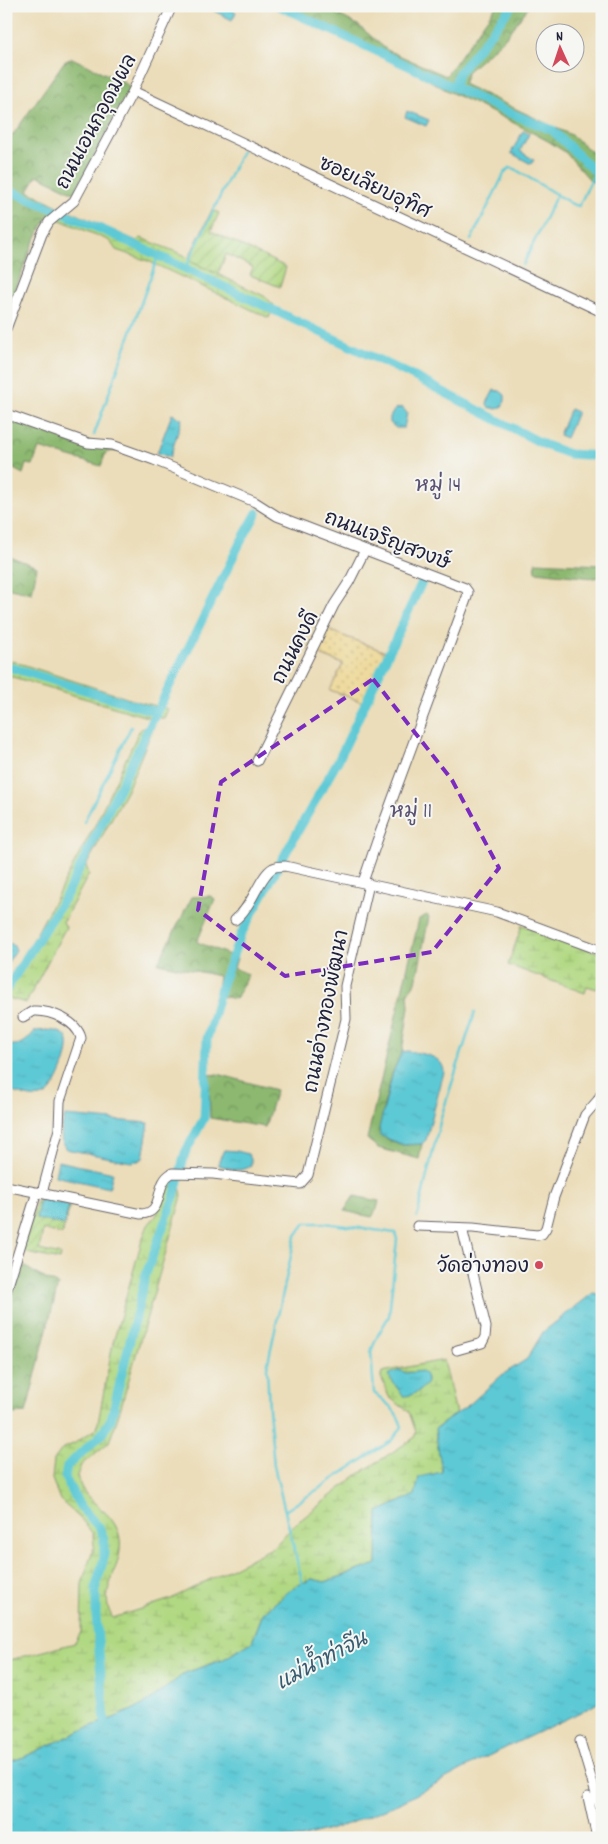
<svg xmlns="http://www.w3.org/2000/svg" width="608" height="1844" viewBox="0 0 608 1844" font-family="Dekko,'Playpen Sans Thai',sans-serif">
<style>
.forest{fill:url(#forest-crowns);stroke:#576d56}
.wetland{fill:url(#wetland-marsh);stroke:#6a7d5e}
.sand{fill:url(#sand-dots);stroke:#887e6c}
.garden{fill:url(#garden-furrows);stroke:#6a7d5e}
.water{fill:url(#water-ripples);stroke:#407688}
.lines{fill:none;stroke-linecap:round;stroke-linejoin:round}
.stream{stroke:#5dc9d5;stroke-width:2.5}
.canal{stroke:#5dc9d5;stroke-width:9}
.minor-casing{stroke:#686367;stroke-width:11}
.minor{stroke:#fff;stroke-width:9}
.marked{fill:none;stroke:#7b2cbf;stroke-width:4;stroke-dasharray:10 6;stroke-linejoin:round}
.poi-dot{fill:#d1495b;stroke:#f6f6f2;stroke-width:2}
.labels{text-anchor:middle;stroke-width:4;stroke-linejoin:round;paint-order:stroke}
.street-label{font-size:20px;fill:#22223b;stroke:#f6f6f2}
.poi-label{font-size:20px;fill:#22223b;stroke:#f6f6f2;text-anchor:end}
.neighbourhood-label{font-size:21px;fill:#5b5171;stroke:#f6f6f2}
.water-label{font-size:21px;font-style:italic;fill:#375c71;stroke:#f6f6f2}
</style>
<defs>
<pattern id="forest-crowns" width="20" height="18" patternUnits="userSpaceOnUse" patternTransform="scale(1.25)"><rect width="20" height="18" fill="#8cb870"/><path d="M2 6a3 3 0 1 1 6 0M12 15a3 3 0 1 1 6 0" fill="none" stroke="#72955d"/></pattern>
<pattern id="wetland-marsh" width="20" height="14" patternUnits="userSpaceOnUse" patternTransform="scale(1.25)"><rect width="20" height="14" fill="#b1d882"/><path d="M1 5h8M5 5V1M11 12h8M15 12V8" fill="none" stroke="#98b971"/></pattern>
<pattern id="sand-dots" width="8" height="8" patternUnits="userSpaceOnUse" patternTransform="scale(1.25)"><rect width="8" height="8" fill="#eeda9e"/><path d="M2 2h.1M6 6h.1" fill="none" stroke="#ccbb89" stroke-width="1.8" stroke-linecap="round"/></pattern>
<pattern id="garden-furrows" width="10" height="10" patternUnits="userSpaceOnUse" patternTransform="scale(1.25)"><rect width="10" height="10" fill="#b1d882"/><path d="M-1 1l2-2M0 10L10 0M9 11l2-2" fill="none" stroke="#98b971"/></pattern>
<pattern id="water-ripples" width="26" height="14" patternUnits="userSpaceOnUse" patternTransform="scale(1.25)"><rect width="26" height="14" fill="#5dc9d5"/><path d="M2 4q2-2 4 0t4 0M15 11q2-2 4 0t4 0" fill="none" stroke="#51acb8"/></pattern>
</defs>
<rect width="100%" height="100%" fill="#f6f6f2"/>
<filter id="ink" filterUnits="userSpaceOnUse"><feTurbulence type="fractalNoise" baseFrequency=".02" numOctaves="2"/><feDisplacementMap in="SourceGraphic" scale="10" xChannelSelector="R" yChannelSelector="G"/><feConvolveMatrix kernelMatrix="1 2 1 2 8 2 1 2 1" color-interpolation-filters="sRGB"/></filter>
<filter id="wash" filterUnits="userSpaceOnUse"><feTurbulence type="fractalNoise" baseFrequency=".0096" numOctaves="4" result="noise"/><feDisplacementMap in="SourceGraphic" scale="20" xChannelSelector="R" yChannelSelector="G"/><feGaussianBlur stdDeviation="1.12" result="paint"/><feColorMatrix in="noise" values="0 0 0 0 0 0 0 0 0 0 0 0 0 0 0 0 0 1.4 0 .05"/><feComposite in="paint" operator="in"/></filter>
<g filter="url(#wash)">
<rect width="100%" height="100%" fill="#ebddb9"/>
<!-- forest -->
<path class="forest" d="M273 6H321L358 25 387 50 446 76 496 6H529L505 38 468 71 463 84 571 135 602 160V187L591 181 565 152 548 141 516 124 448 91 413 71Z
M72 58 125 83 130 87 74 193 37 175 28 191 58 206 42 226 32 245 6 315V135L12 136 64 62Z
M6 417 105 446 117 451 106 452 101 466 39 448 33 465 26 464 23 474 6 465Z
M6 555 37 567 32 593 6 587Z
M535 562 602 565V577L592 578 536 572Z
M210 896 215 899 197 942 237 958 234 968 248 974 236 999 216 995 219 976 158 963 192 897Z
M427 915 429 917 416 982 408 993 409 1007 402 1052 393 1072 384 1105 386 1139 403 1145 422 1144 419 1159 378 1148 367 1139 419 919Z
M218 1074 276 1090 265 1127 210 1118 209 1075Z
M354 1196 379 1201 377 1209 372 1217 344 1211Z
M10 1265 26 1267 36 1274 58 1285 26 1413 10 1414 6 1416V1272Z"/>
<!-- wetland -->
<path class="wetland" d="M68 210 137 241 141 238 184 255 192 262 264 296 274 305 269 318 148 261 116 250 110 241 58 219Z
M6 659 136 701 168 709 164 718 147 717 6 675Z
M154 726 127 790 86 866 89 874 63 922 66 927 26 1003 8 998 6 1000V983L33 940 95 825 139 731 144 727Z
M522 925 602 954V978L597 989 587 986 585 993 508 965Z
M179 1181 182 1196 118 1417 109 1442 81 1465 77 1476C79 1480 80 1486 83 1490 93 1506 111 1512 118 1531 128 1559 103 1581 108 1607 109 1611 111 1615 113 1618L171 1599 274 1547 293 1526 356 1476 414 1438 416 1432 409 1412 389 1397 381 1377 382 1372 444 1360 456 1414 435 1429 443 1472 415 1495 378 1512 377 1564 325 1582 312 1579 263 1613 252 1642 222 1660 185 1673 145 1704 114 1718 89 1727 24 1757 6 1763V1661L75 1643 81 1632 82 1584 94 1546 93 1534 82 1520 60 1500 52 1479 54 1460 62 1449 75 1443 97 1428 113 1343 142 1240 148 1225 156 1216 168 1184Z"/>
<!-- sand -->
<path class="sand" d="M320 627 391 654 368 704 330 690 343 664 308 650Z"/>
<!-- garden -->
<path class="garden" d="M212 210 219 213 211 231 286 267 280 287 250 275 253 267 226 254 218 274 192 262 188 259Z
M38 1197 70 1207 62 1234 43 1230 39 1250 61 1255 60 1260 22 1252Z"/>
<!-- water -->
<path class="water" d="M216 6H224L236 12 232 20 214 11Z
M407 111 429 120 426 126 405 117Z
M523 131 529 134 520 151 534 160 531 164 511 153Z
M494 390 500 391 505 395V401L501 408 496 409 488 407 487 403Z
M402 407 407 413 404 428H396L390 423V417L395 409Z
M570 409 577 412 566 438 559 435Z
M172 414 182 419 170 457 157 453Z
M6 942 14 945 16 950 6 965Z
M47 1030C54 1031 63 1031 67 1038 73 1049 56 1092 44 1096 31 1101 19 1092 6 1091V1045C22 1046 25 1043 35 1031Z
M408 1051C422 1054 443 1055 444 1072L426 1140 422 1144 403 1145 381 1136 379 1128 393 1072 402 1052Z
M65 1116 149 1123 143 1158 138 1161 131 1162 66 1149C58 1138 62 1128 65 1116Z
M224 1150 237 1151 248 1154 251 1159V1166C240 1173 231 1169 219 1165V1160Z
M58 1161 113 1173 109 1188 55 1176Z
M40 1198 69 1205 64 1225 36 1219Z
M593 1293 602 1295V1700L591 1707 478 1761 402 1802 348 1824 302 1838H6V1763L24 1757 89 1727 114 1718 145 1704 185 1673 222 1660 252 1642 263 1613 294 1587 312 1579 325 1582 377 1564 378 1512 415 1495 419 1477 442 1472 435 1429 471 1403 502 1375 527 1359 543 1332Z
M400 1370 406 1373 422 1371 426 1375 427 1383C420 1391 414 1396 403 1396L388 1375Z"/>
<g class="lines">
<!-- stream -->
<path class="stream" d="M471 240 505 172 509 168H513L572 204 579 206 595 172
M523 265 557 194
M185 269 242 151
M94 435 158 256
M84 822 131 727
M417 1217 442 1114 475 1012
M6 1423H7
M285 1511 391 1441 402 1427C397 1410 388 1404 374 1393L371 1351 378 1335 389 1316 397 1239 395 1233 325 1223H305L295 1237 267 1367 269 1409 274 1466 303 1585"/>
<!-- canal -->
<path class="canal" d="M279 6 505 111 552 130 602 178
M454 87 458 74 512 6
M6 189 110 233 409 374 545 445 569 454 602 456
M6 666 156 712
M6 990 68 892 240 543 257 513
M106 1733 96 1616V1586L104 1558V1539L99 1527 81 1508 65 1478 67 1466 101 1435 111 1419 146 1274 174 1197 185 1153 204 1118 207 1039 222 984 241 934 294 838 339 759 422 582"/>
</g>
</g>
<g filter="url(#ink)">
<g class="lines">
<defs>
<path id="minor" d="M133 91 602 312
M6 329 42 234 49 222 74 201 133 91 172 6
M6 414 88 443 112 445 154 460 255 502 277 516 465 588 468 592 467 597 377 841 363 882
M257 761 334 605 349 582 365 550
M235 920C253 906 259 876 273 868 277 866 281 866 285 866L497 912 602 951
M23 1017 33 1011C50 1010 77 1021 81 1038L60 1101 59 1129 42 1193
M6 1186 141 1214C166 1213 153 1183 172 1173L213 1174 300 1184 308 1175 346 1019 345 986 369 884
M417 1226 473 1228 537 1235 542 1234 546 1228 554 1197 585 1115 598 1100 602 1092
M6 1292 37 1192
M457 1350 482 1343 485 1337 486 1327 462 1228
M580 1741 602 1814
M588 1797 597 1838"/>
</defs>
<!-- minor casing -->
<use href="#minor" class="minor-casing"/>
<!-- minor -->
<use href="#minor" class="minor"/>
</g>
</g>
<!-- marked area -->
<path class="marked" d="M373 679 452 780 499 868 432 952 285 976 198 910 221 782Z"/>
<!-- markers -->
<circle class="poi-dot" cx="539" cy="1265" r="5"/>
<g class="labels">
<!-- street labels -->
<g class="street-label">
<text transform="translate(95 121) rotate(-62)" y="7">ถนนเอนกอุดมผล</text>
<text transform="translate(375 186) rotate(25)" y="7">ซอยเลียบอุทิศ</text>
<text transform="translate(388 539) rotate(21)" y="7">ถนนเจริญสวงษ์</text>
<text transform="translate(294 647) rotate(-63)" y="7">ถนนคงดี</text>
<text transform="translate(325 1011) rotate(-79)" y="7">ถนนอ่างทองพัฒนา</text>
</g>
<!-- poi labels -->
<g class="poi-label">
<text x="529" y="1272">วัดอ่างทอง</text>
</g>
<!-- neighbourhood labels -->
<g class="neighbourhood-label">
<text x="438" y="491">หมู่ 14</text>
<text x="411" y="817">หมู่ 11</text>
</g>
<!-- water labels -->
<g class="water-label">
<text transform="translate(321 1660) rotate(-28)" y="7">แม่น้ำท่าจีน</text>
</g>
</g>
<!-- margin -->
<rect width="608" height="1844" fill="none" stroke="#f6f6f2" stroke-width="25"/>
<!-- north arrow -->
<g transform="translate(560 48) rotate(357)"><circle r="24" fill="#f6f6f2" stroke="#a1a1a9"/>
<path d="M0-4L9 19L0 12L-9 19Z" fill="#d1495b"/>
<text y="-8" font-size="14" font-weight="bold" text-anchor="middle" fill="#22223b">N</text>
</g>
</svg>
